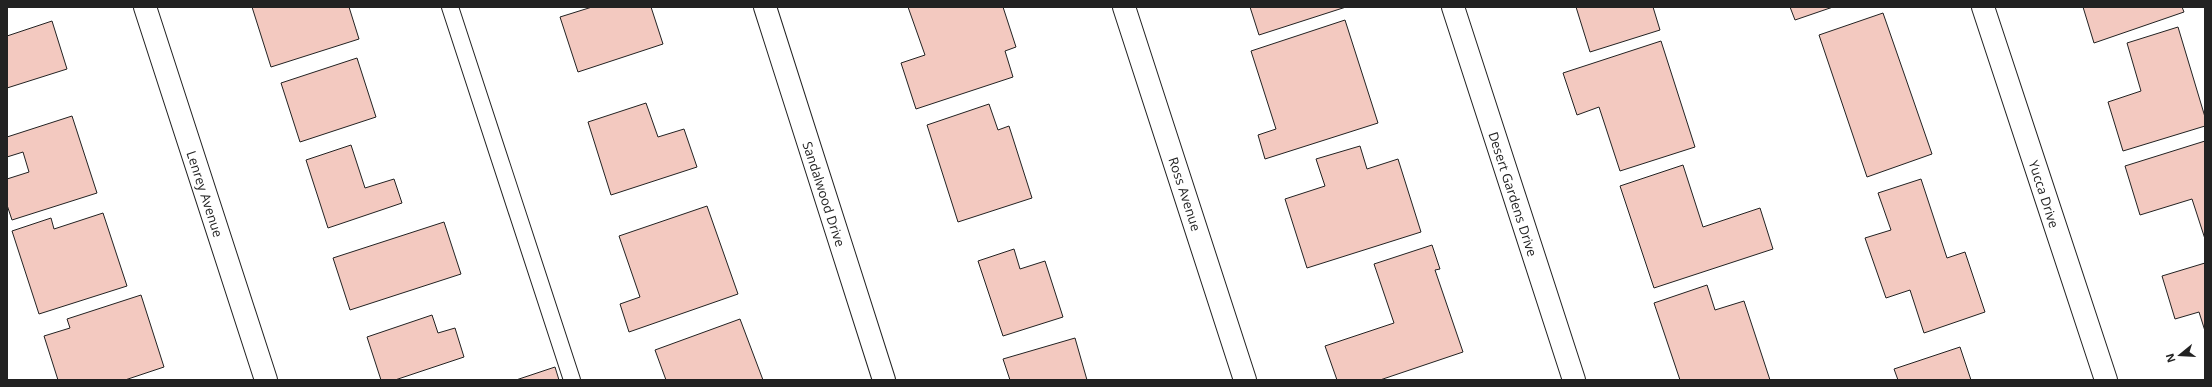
<svg xmlns="http://www.w3.org/2000/svg" width="2212" height="387" viewBox="0 0 2212 387" font-family="'Open Sans',sans-serif">
<style>
.building{fill:#f3c9c0;stroke:#222}
.lines{fill:none;stroke-linecap:round;stroke-linejoin:round}
.lane-casing{stroke:#222;stroke-width:18}
.street-casing{stroke:#222;stroke-width:24}
.secondary-casing{stroke:#222;stroke-width:24}
.lane{stroke:#fff;stroke-width:16}
.street{stroke:#fff;stroke-width:22}
.secondary{stroke:#fff;stroke-width:22}
.labels{text-anchor:middle;stroke-width:3;stroke-linejoin:round;paint-order:stroke}
.street-label{font-size:13px;fill:#222;stroke:#fff}
</style>
<rect width="100%" height="100%" fill="#fff"/>
<!-- building -->
<path class="building" d="M252 7H349L359 39 271 67Z
M592 7H651L663 44 578 72 560 17Z
M908 7H1003L1016 47 1005 51 1013 77 916 109 901 63 925 55Z
M1250 7H1346L1259 35Z
M1576 7H1653L1660 30 1590 52Z
M1790 7H1833L1795 20Z
M2083 7H2182L2184 12 2094 43Z
M1883 13 1932 154 1867 177 1819 35Z
M1345 20 1378 123 1265 159 1258 135 1276 129 1251 51Z
M52 21 67 69 7 88V36Z
M2178 27 2205 117V126L2123 151 2108 102 2141 91 2127 43Z
M1661 41 1695 147 1620 171 1599 107 1577 115 1563 73Z
M357 58 376 117 300 142 281 83Z
M646 103 658 137 684 129 697 167 611 195 588 122Z
M989 104 998 130 1009 126 1032 198 958 222 927 125Z
M72 116 97 193 12 220 7 205V179L29 172 23 152 7 157V137Z
M2205 141V239L2192 199 2140 215 2125 166Z
M351 145 365 188 394 179 402 203 328 228 306 160Z
M1360 146 1367 169 1398 159 1421 232 1307 268 1285 199 1325 186 1316 159Z
M1683 165 1703 227 1760 208 1773 249 1654 288 1620 186Z
M1921 179 1947 258 1965 252 1985 312 1924 333 1910 290 1886 298 1865 238 1891 230 1878 193Z
M707 206 738 294 629 332 620 304 640 297 619 236Z
M103 213 127 286 39 314 12 231 51 218 54 229Z
M444 222 461 274 350 310 333 258Z
M1432 245 1440 269 1435 270 1463 352 1380 380H1337L1325 346 1394 323 1374 264Z
M1014 249 1020 269 1045 261 1063 317 1003 336 978 261Z
M2205 263V331L2199 312 2175 319 2162 276Z
M1707 285 1715 310 1744 301 1770 380H1680L1654 303Z
M141 295 164 367 125 380H58L44 336 70 328 67 319Z
M432 315 438 333 455 328 464 357 395 380H381L367 337Z
M740 319 763 380H666L655 350Z
M1075 338 1087 380H1010L1003 359Z
M1960 347 1971 380H1898L1894 369Z
M555 367 559 380H516Z"/>
<g class="lines">
<defs>
<path id="lane" d="M450 7 572 380"/>
<path id="street" d="M145 7 266 380
M765 7 884 380
M1453 7 1574 380
M1983 7 2106 380"/>
<path id="secondary" d="M1124 7 1245 380"/>
</defs>
<!-- lane casing -->
<use href="#lane" class="lane-casing"/>
<!-- street casing -->
<use href="#street" class="street-casing"/>
<!-- secondary casing -->
<use href="#secondary" class="secondary-casing"/>
<!-- lane -->
<use href="#lane" class="lane"/>
<!-- street -->
<use href="#street" class="street"/>
<!-- secondary -->
<use href="#secondary" class="secondary"/>
</g>
<g class="labels">
<!-- street labels -->
<g class="street-label">
<text transform="translate(205 194) rotate(72)" y="5">Lenrey Avenue</text>
<text transform="translate(824 194) rotate(72)" y="5">Sandalwood Drive</text>
<text transform="translate(1185 194) rotate(72)" y="5">Ross Avenue</text>
<text transform="translate(1513 194) rotate(72)" y="5">Desert Gardens Drive</text>
<text transform="translate(2044 194) rotate(72)" y="5">Yucca Drive</text>
</g>
</g>
<!-- border -->
<rect width="2212" height="387" fill="none" stroke="#222222" stroke-width="16"/>
<!-- north arrow -->
<g transform="translate(2180 355) rotate(252)" stroke="#ffffff" stroke-width="3" paint-order="stroke">
<path d="M0-3L7 15L0 10L-7 15Z" fill="#222222"/>
<text y="-6" font-size="11" font-weight="bold" text-anchor="middle" fill="#222222">N</text>
</g>
</svg>
